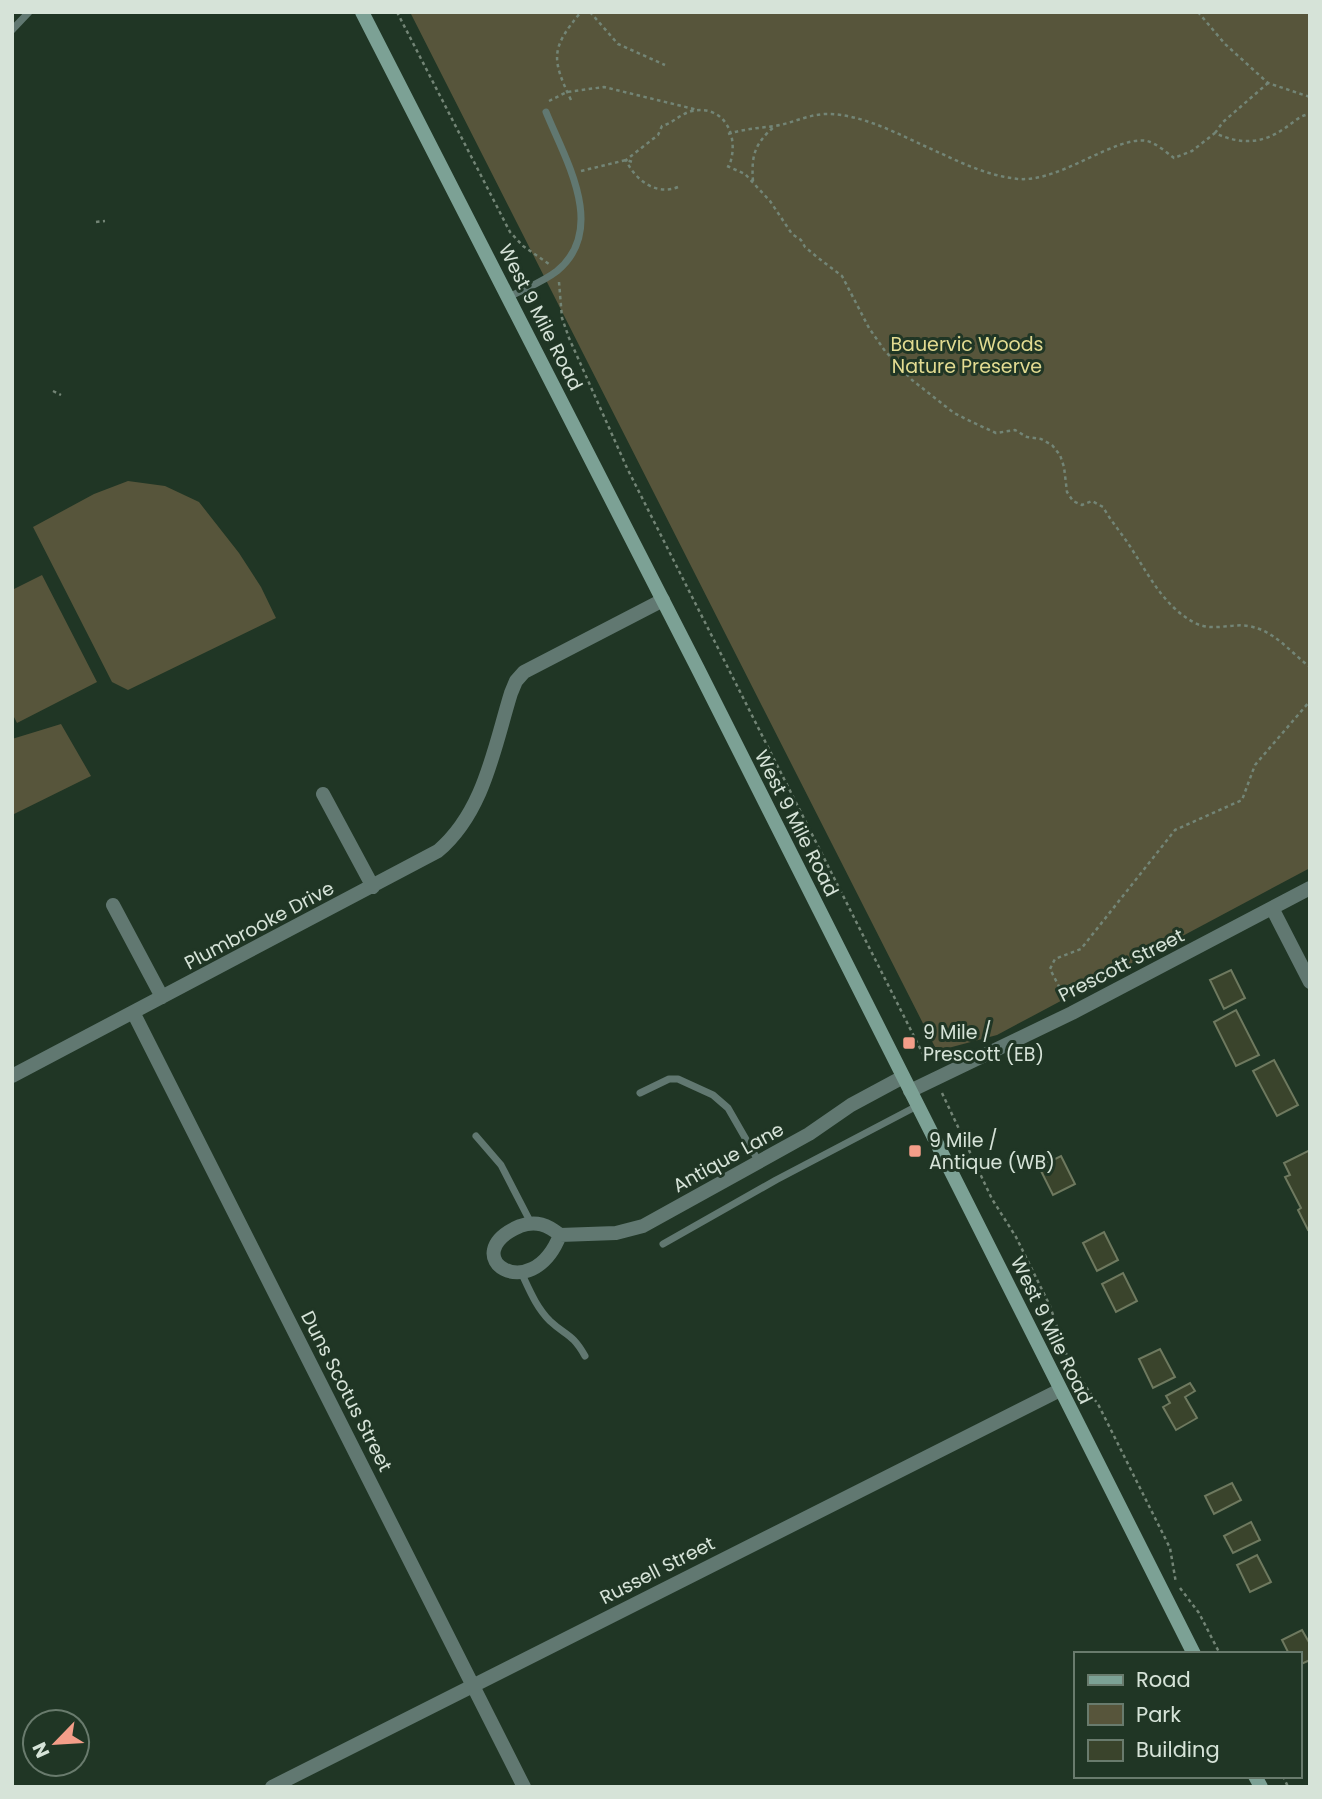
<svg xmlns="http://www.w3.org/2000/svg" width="1322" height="1799" viewBox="0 0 1322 1799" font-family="Poppins,sans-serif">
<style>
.green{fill:#57553b}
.building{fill:#3a442c;stroke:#6e795f;stroke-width:2}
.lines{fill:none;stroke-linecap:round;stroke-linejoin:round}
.path{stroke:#738576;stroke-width:2.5;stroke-dasharray:3.5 3.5;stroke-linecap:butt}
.service{stroke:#617871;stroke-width:7}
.minor{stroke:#617871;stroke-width:14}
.secondary{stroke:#7ca195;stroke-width:14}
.poi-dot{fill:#f49e89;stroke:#203625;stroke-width:2.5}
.labels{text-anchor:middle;stroke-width:6;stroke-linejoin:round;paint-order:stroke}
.street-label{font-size:19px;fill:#d6e3d8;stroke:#203625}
.park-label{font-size:19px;fill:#e2db91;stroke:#203625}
.poi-label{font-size:19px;fill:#d6e3d8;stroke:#203625;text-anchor:start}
</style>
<rect width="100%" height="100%" fill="#203625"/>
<!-- green -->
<path class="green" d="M410 12H1310V868L997 1035 937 1051Z
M128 481 165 486 199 502 239 553 261 587 276 618 128 690 112 682 33 527 94 494Z
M42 575 97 682 17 723 12 713V590Z
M61 724 91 776 12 815V739Z"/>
<!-- building -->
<path class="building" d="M1231 970 1245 998 1224 1009 1210 980Z
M1236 1010 1259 1055 1236 1066 1214 1022Z
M1274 1060 1298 1105 1277 1116 1253 1071Z
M1310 1150V1229L1308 1230 1298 1210 1301 1208 1285 1177 1290 1175 1284 1163Z
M1061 1156 1075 1184 1053 1195 1039 1167Z
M1104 1232 1118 1260 1097 1271 1083 1243Z
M1123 1273 1137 1301 1116 1312 1102 1284Z
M1160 1349 1175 1377 1153 1388 1139 1359Z
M1190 1383 1195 1391 1185 1397 1197 1418 1176 1430 1163 1407 1170 1403 1166 1396Z
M1232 1483 1241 1500 1214 1514 1205 1496Z
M1251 1522 1260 1540 1233 1553 1224 1536Z
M1257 1555 1271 1582 1250 1592 1237 1565Z
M1302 1630 1310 1644V1660L1299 1665V1654H1289L1282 1640Z"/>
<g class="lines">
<!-- path -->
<path class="path" d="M397 12 510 232 523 246 549 264
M590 12 618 44 665 65
M1198 12 1225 44 1268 83 1310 97
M571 100C551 58 551 48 581 12
M549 101 567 92 604 87 698 110
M1215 133 1223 122 1268 83
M728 134C744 129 759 128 775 126 793 123 809 114 827 114 862 114 898 134 929 148 958 161 986 176 1019 179 1061 182 1116 135 1147 141 1156 143 1166 152 1174 158L1192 151 1215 133C1241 145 1262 144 1285 128 1293 123 1300 115 1310 114
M727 166 745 174 770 201 792 234 801 240 805 247 817 257 842 276 869 328 885 351 912 380 954 413 972 422 996 433 1015 430 1027 437 1041 439 1052 445 1060 455 1064 467 1067 492 1073 501 1082 505 1092 501 1103 507C1112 523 1124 536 1133 551 1151 579 1165 607 1195 623 1213 632 1231 623 1248 626 1274 630 1290 652 1310 667
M581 171 626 160 633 162
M753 181C751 155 755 143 775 126
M678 187C656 196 635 180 626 160L658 135 662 126C673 123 680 114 692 111 726 104 740 139 729 166
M96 222 105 221
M559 282 562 318 569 338 627 468 928 1064
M53 391 61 395
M1066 1000 1050 969 1055 959 1081 949 1175 830 1242 800 1255 765 1310 701
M942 1093 992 1199 1016 1237 1050 1306 1069 1362 1099 1406 1170 1548 1176 1583
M1180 1588 1199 1613 1220 1654
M1283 1776 1288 1787"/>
<!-- service -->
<path class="service" d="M12 30 29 12
M509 297C524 289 543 282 557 271 608 229 565 159 546 112
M640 1093 669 1079H678L713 1095 728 1108 759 1162
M476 1136 501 1165 531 1223
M663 1244 776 1180 917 1106
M521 1272C529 1289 536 1307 550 1321 566 1336 572 1333 585 1356"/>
<!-- minor -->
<path class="minor" d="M323 794 373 887
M113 905 162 997
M1272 908 1310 982
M133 1012 524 1787
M12 1076 438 851C484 812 494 748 511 693L516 681 524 672 663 600
M910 1091 1072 1013 1310 888
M560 1235C531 1309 453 1255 520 1226 536 1220 548 1225 560 1235L616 1233 643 1226 809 1134 851 1105 903 1077
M272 1787 1060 1390"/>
<!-- secondary -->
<path class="secondary" d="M362 12 698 669 1194 1654
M1255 1776 1261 1787"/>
</g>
<!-- markers -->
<g class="poi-dot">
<rect x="902" y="1036" width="14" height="14" rx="3.5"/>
<rect x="908" y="1144" width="14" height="14" rx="3.5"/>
</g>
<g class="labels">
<!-- street labels -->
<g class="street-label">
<text transform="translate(541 317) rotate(63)" y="7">West 9 Mile Road</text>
<text transform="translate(797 823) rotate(63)" y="7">West 9 Mile Road</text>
<text transform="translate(259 925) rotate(-28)" y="7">Plumbrooke Drive</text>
<text transform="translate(1121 965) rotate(-27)" y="7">Prescott Street</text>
<text transform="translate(728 1157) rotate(-29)" y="7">Antique Lane</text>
<text transform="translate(1052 1330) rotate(64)" y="7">West 9 Mile Road</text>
<text transform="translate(347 1391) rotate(63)" y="7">Duns Scotus Street</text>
<text transform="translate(657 1570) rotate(-27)" y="7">Russell Street</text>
</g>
<!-- park labels -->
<g class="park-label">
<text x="967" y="351">Bauervic Woods<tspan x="967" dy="22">Nature Preserve</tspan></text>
</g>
<!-- poi labels -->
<g class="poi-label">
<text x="923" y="1039">9 Mile /<tspan x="923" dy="22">Prescott (EB)</tspan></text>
<text x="929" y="1147">9 Mile /<tspan x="929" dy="22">Antique (WB)</tspan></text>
</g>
</g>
<!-- border -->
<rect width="1322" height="1799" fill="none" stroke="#d6e3d8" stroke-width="28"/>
<!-- legend -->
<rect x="1074" y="1652" width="228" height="126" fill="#203625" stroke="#697b6d" stroke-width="2"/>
<rect x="1088" y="1675" width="35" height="10" fill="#7ca195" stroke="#697b6d" stroke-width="2"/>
<text x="1136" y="1687" font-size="21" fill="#d6e3d8">Road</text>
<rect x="1088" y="1704" width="35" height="21" fill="#57553b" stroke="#697b6d" stroke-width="2"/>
<text x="1136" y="1722" font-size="21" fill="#d6e3d8">Park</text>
<rect x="1088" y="1740" width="35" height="21" fill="#3a442c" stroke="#697b6d" stroke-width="2"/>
<text x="1136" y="1757" font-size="21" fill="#d6e3d8">Building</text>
<!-- north arrow -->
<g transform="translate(56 1743) rotate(245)"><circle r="33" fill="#203625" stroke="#697b6d" stroke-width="2"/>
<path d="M0-5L12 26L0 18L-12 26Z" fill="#f49e89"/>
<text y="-10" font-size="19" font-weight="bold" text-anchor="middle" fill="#d6e3d8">N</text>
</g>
</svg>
